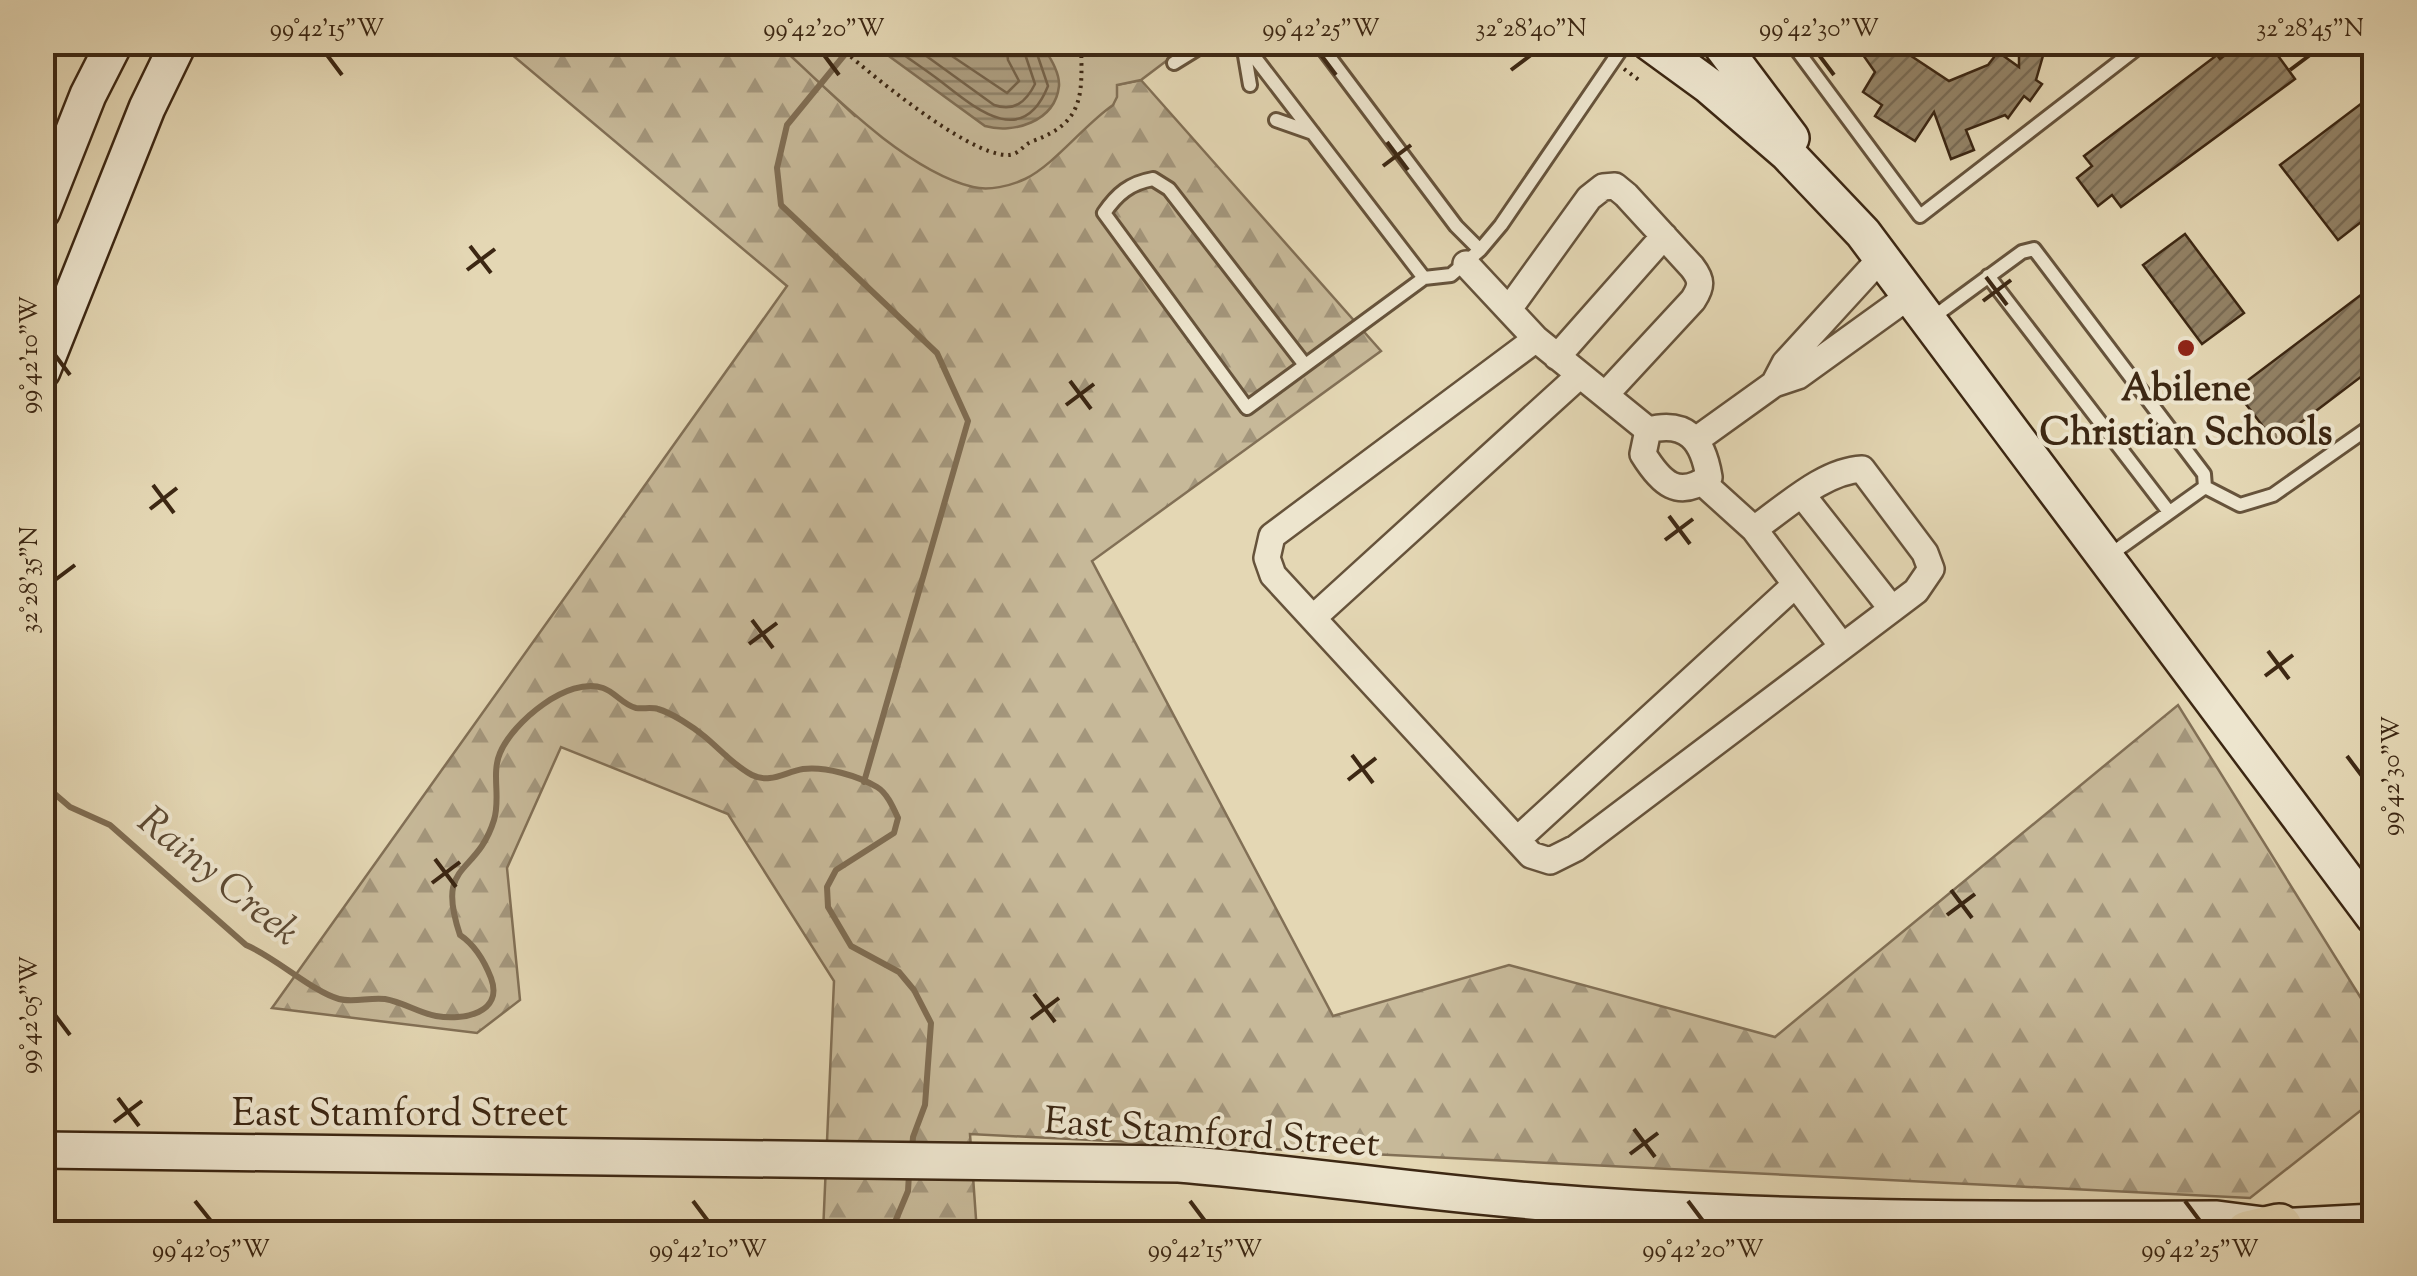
<svg xmlns="http://www.w3.org/2000/svg" width="2417" height="1276" viewBox="0 0 2417 1276" font-family="'Sorts Mill Goudy',serif">
<style>
.forest{fill:url(#forest-firs);stroke:#827056;stroke-width:2.5}
.green{fill:#c7b999;stroke:#827056;stroke-width:2.5}
.water{fill:url(#water-rules);stroke:#7f6d53;stroke-width:2.5}
.lines{fill:none;stroke-linecap:round;stroke-linejoin:round}
.shore{stroke:#746148;stroke-width:2.5}
.stream{stroke:#7f6d53;stroke-width:6}
.building{fill:url(#building-hatch);stroke:#3c2713;stroke-width:2.5}
.lane-casing{stroke:#66533b;stroke-width:18}
.street-casing{stroke:#66533b;stroke-width:30}
.secondary-casing{stroke:#3c2713;stroke-width:40}
.highway-casing{stroke:#3c2713;stroke-width:50}
.path{stroke:#3c2713;stroke-width:4;stroke-dasharray:2.5 5;stroke-linecap:butt}
.lane{stroke:#ede5ce;stroke-width:12}
.street{stroke:#ede5ce;stroke-width:25}
.secondary{stroke:#ede5ce;stroke-width:35}
.highway{stroke:#e4d7b4;stroke-width:45}
.ticks{fill:none;stroke:#3c2713;stroke-width:4}
.poi-dot{fill:#8f2418;stroke:#ede5ce;stroke-width:4}
.labels{text-anchor:middle;stroke-width:8;stroke-linejoin:round;paint-order:stroke}
.poi-label{font-size:38px;font-weight:bold;fill:#3c2713;stroke:#ede5ce}
.street-label{font-size:38px;fill:#3c2713;stroke:#ede5ce}
.water-label{font-size:40px;font-style:italic;fill:#5d4a33;stroke:#ede5ce}
.neatline{fill:none;stroke:#3c2713;stroke-width:4}
.ticks-label{font-size:25px;text-anchor:middle;fill:#3c2713}
</style>
<defs>
<pattern id="forest-firs" width="22" height="20" patternUnits="userSpaceOnUse" patternTransform="scale(2.5)"><rect width="22" height="20" fill="#c7b999"/><path d="M5 1l3.5 6h-7zM16 11l3.5 6h-7z" fill="#a3967c"/></pattern>
<pattern id="water-rules" width="6" height="5" patternUnits="userSpaceOnUse" patternTransform="scale(2.5)"><rect width="6" height="5" fill="#ab9b7d"/><path d="M0 2.5h6" fill="none" stroke="#8c7e65"/></pattern>
<pattern id="building-hatch" width="6" height="6" patternUnits="userSpaceOnUse" patternTransform="scale(2.5)"><rect width="6" height="6" fill="#938367"/><path d="M-1 1l2-2M0 6l6-6M5 7l2-2" fill="none" stroke="#796b54"/></pattern>
</defs>
<rect width="100%" height="100%" fill="#e4d7b4"/>
<filter id="stains"><feTurbulence type="fractalNoise" baseFrequency=".002" numOctaves="4"/><feColorMatrix values="0 0 0 0 .2 0 0 0 0 .09 0 0 0 0 .02 0 0 0 .5 -.17"/></filter>
<radialGradient id="worn" r=".72"><stop offset=".6" stop-color="#630" stop-opacity="0"/><stop offset="1" stop-color="#630" stop-opacity=".3"/></radialGradient>
<!-- forest -->
<path class="forest" d="M777 42 855 116 1103 112 1113 105 1116 85 1141 80 1381 351 1092 561 1333 1016 1509 965 1775 1037 2178 705 2374 1019V1100L2250 1198 970 1134 977 1233H823L834 981 728 814 561 747 507 868 520 1000 477 1033 272 1008 787 286 498 43Z"/>
<!-- green -->
<path class="green" d="M777 43H1190L1141 80 1117 85V97L1113 105C1084 125 1054 165 1025 179 1010 186 989 191 973 187 904 170 828 90 777 43Z"/>
<!-- water -->
<path class="water" d="M871 43H1041C1048 55 1060 71 1059 86 1055 122 1013 134 985 126Z"/>
<g class="lines">
<!-- shore -->
<path class="shore" d="M887 42C904 56 922 67 939 80 974 107 1022 151 1048 86L1033 42
M907 42 994 105C1014 112 1026 102 1035 84L1021 42
M931 42 1007 93 1019 81 1008 60 1006 42"/>
<!-- stream -->
<path class="stream" d="M855 42 787 125 777 168 781 205 937 353 968 421 864 782
M42 783 70 807 110 825 246 945C275 957 313 992 339 999 353 1003 370 997 385 999 403 1002 419 1013 436 1016 463 1021 504 1013 491 978 484 960 475 945 460 935 435 860 476 878 494 820 501 798 491 774 500 753 513 722 568 676 603 688 615 692 623 705 636 708 643 709 652 707 658 709 672 713 693 727 704 736 720 749 733 765 752 775 770 784 785 772 803 769 825 766 858 776 877 787 887 793 893 807 898 818L894 833 836 870 827 887 828 907 851 946 899 972 914 990 931 1023 925 1105 913 1137 912 1151
M890 1234 908 1191 909 1174"/>
</g>
<!-- building -->
<path class="building" d="M1854 42H1890L1949 81 1988 65 1998 52 2019 67V42H2047L2036 80 2042 84 2030 101 2024 96 2008 118 2005 115 1966 130 1974 150 1951 159 1934 112 1915 141 1875 116 1882 105 1863 92 1875 72Z
M2242 42H2268L2295 79 2121 207 2112 195 2098 206 2077 178 2092 166 2084 156 2217 55 2220 59Z
M2374 94V212L2338 240 2280 165Z
M2185 234 2244 313 2202 344 2143 265Z
M2374 285V367L2275 442 2235 390Z"/>
<g class="lines">
<defs>
<path id="lane" d="M1243 42 1424 278
M1318 42 1456 226 1480 250
M1791 42 1920 216 2145 42
M1243 44 1250 85
M1174 63 1208 42
M1276 120 1313 133
M1988 276 2169 512
M1932 318 2022 252 2034 249 2204 474 2205 487 2107 557
M1305 365 1169 189 1153 179C1130 183 1117 194 1104 213L1247 408 1424 278 1451 275 1480 250 1501 225 1626 42
M2205 487 2240 505 2273 495 2374 424"/>
<path id="street" d="M1881 258 1785 363 1774 384 1798 376 1909 296
M1466 264 1536 339 1648 430 1643 454C1661 483 1678 500 1709 477 1703 440 1687 420 1648 430
M1509 309 1589 198 1603 187 1615 186 1626 195 1692 267C1702 280 1702 286 1693 300L1605 395
M1536 339 1272 536 1267 558 1273 575 1531 855 1550 861 1576 848 1916 591 1931 569 1925 553 1862 469C1823 471 1785 508 1754 529
M1557 357 1664 236
M1696 440 1774 384
M1702 482 1754 529 1842 646
M1803 496 1892 609
M1313 618 1580 375
M1518 839 1795 585"/>
<path id="secondary" d="M1649 42 1708 85 1787 153 1863 233 2374 917
M1719 42 1791 138
M42 211 88 95 115 42
M42 371 147 108 179 42
M42 1150 1179 1164C1305 1174 1430 1194 1557 1203 1777 1220 1997 1220 2217 1219L2279 1227 2374 1222"/>
<path id="highway" d="M2248 1234 2279 1227"/>
</defs>
<!-- lane casing -->
<use href="#lane" class="lane-casing"/>
<!-- street casing -->
<use href="#street" class="street-casing"/>
<!-- secondary casing -->
<use href="#secondary" class="secondary-casing"/>
<!-- highway casing -->
<use href="#highway" class="highway-casing"/>
<!-- path -->
<path class="path" d="M834 42C865 70 967 155 1007 155 1020 155 1022 145 1033 141 1086 122 1082 93 1081 42
M1585 42 1600 53
M1624 69 1639 80"/>
<!-- lane -->
<use href="#lane" class="lane"/>
<!-- street -->
<use href="#street" class="street"/>
<!-- secondary -->
<use href="#secondary" class="secondary"/>
<!-- highway -->
<use href="#highway" class="highway"/>
</g>
<!-- ticks -->
<path class="ticks" d="M327 55 342 75M824 55 839 75M1321 55 1336 75M1819 55 1834 75M1511 70 1531 55M2290 70 2310 55M1387 142 1408 170M1383 166 1411 145M470 246 491 273M467 270 495 249M1986 277 2007 305M1983 301 2011 280M55 355 70 375M1070 381 1091 409M1066 405 1094 384M153 485 174 513M150 509 177 488M1669 516 1690 544M1665 540 1693 519M55 580 75 565M752 620 773 648M749 644 777 623M2268 651 2289 679M2265 676 2293 655M1352 755 1373 783M2347 756 2362 776M1348 780 1376 758M435 859 456 887M432 883 460 862M1951 890 1972 918M1947 915 1975 894M1034 994 1055 1022M55 1015 70 1035M1031 1019 1059 998M118 1098 139 1126M114 1122 142 1101M1634 1129 1655 1157M1630 1154 1658 1133M195 1201 211 1221M693 1201 708 1221M1190 1201 1205 1221M1688 1201 1703 1221M2185 1201 2200 1221"/>
<!-- markers -->
<circle class="poi-dot" cx="2186" cy="348" r="10"/>
<g class="labels">
<!-- poi labels -->
<g class="poi-label">
<text x="2186" y="400">Abilene<tspan x="2186" dy="44">Christian Schools</tspan></text>
</g>
<!-- street labels -->
<g class="street-label">
<text x="400" y="1125">East Stamford Street</text>
<text transform="translate(1212 1131) rotate(4)" y="13">East Stamford Street</text>
</g>
<!-- water labels -->
<g class="water-label">
<text transform="translate(220 875) rotate(39)" y="14">Rainy Creek</text>
</g>
</g>
<!-- margin -->
<rect width="2417" height="1276" fill="none" stroke="#e4d7b4" stroke-width="110"/>
<rect x="55" y="55" width="2307" height="1166" class="neatline"/>
<g class="ticks-label">
<text x="327" y="36">99°42'15"W</text>
<text x="824" y="36">99°42'20"W</text>
<text x="1321" y="36">99°42'25"W</text>
<text x="1531" y="36">32°28'40"N</text>
<text x="1819" y="36">99°42'30"W</text>
<text x="2310" y="36">32°28'45"N</text>
<text transform="translate(28 355) rotate(-90)" y="9">99°42'10"W</text>
<text transform="translate(28 580) rotate(-90)" y="9">32°28'35"N</text>
<text transform="translate(2390 776) rotate(-90)" y="9">99°42'30"W</text>
<text transform="translate(28 1015) rotate(-90)" y="9">99°42'05"W</text>
<text x="211" y="1257">99°42'05"W</text>
<text x="708" y="1257">99°42'10"W</text>
<text x="1205" y="1257">99°42'15"W</text>
<text x="1703" y="1257">99°42'20"W</text>
<text x="2200" y="1257">99°42'25"W</text>
</g>
<rect width="100%" height="100%" filter="url(#stains)"/>
<rect width="100%" height="100%" fill="url(#worn)"/>
</svg>
